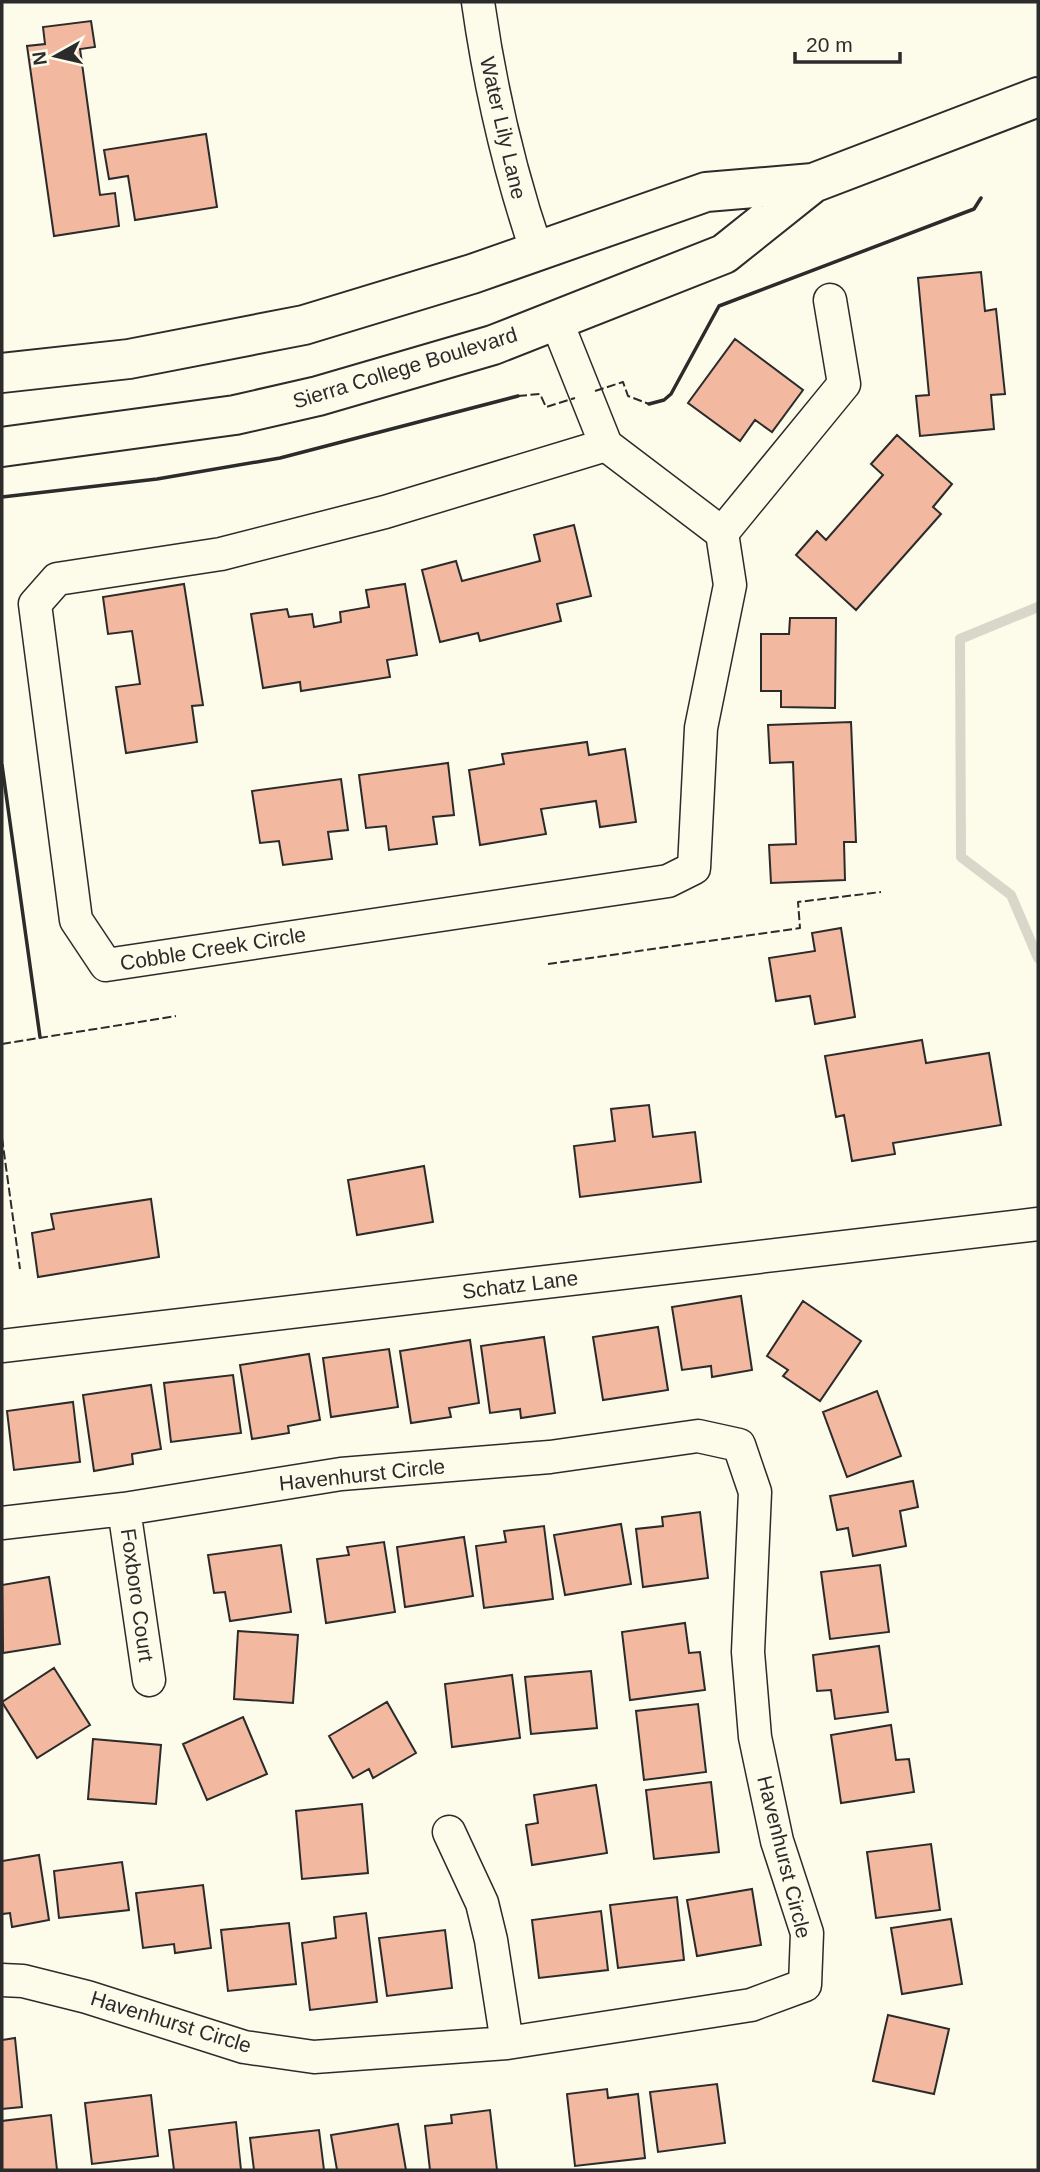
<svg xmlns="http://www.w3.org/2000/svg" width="1040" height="2172" viewBox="0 0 1040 2172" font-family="Arial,sans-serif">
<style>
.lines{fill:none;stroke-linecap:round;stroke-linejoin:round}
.stream{stroke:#d8d7c9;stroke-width:10}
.building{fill:#f2b8a0;stroke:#2b2b2b;stroke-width:2}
.street-casing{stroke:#2b2b2b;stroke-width:35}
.primary-casing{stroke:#2b2b2b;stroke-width:42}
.street{stroke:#fdfbea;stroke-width:32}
.primary{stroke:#fdfbea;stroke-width:38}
.fence{stroke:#2b2b2b;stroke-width:2;stroke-dasharray:9 3.5;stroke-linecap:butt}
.wall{stroke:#2b2b2b;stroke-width:3.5}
.labels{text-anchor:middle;stroke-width:5;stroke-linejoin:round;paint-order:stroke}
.street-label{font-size:21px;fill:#2b2b2b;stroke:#fdfbea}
</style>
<rect width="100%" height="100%" fill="#fdfbea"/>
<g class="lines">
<!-- stream -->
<path class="stream" d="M1038 607 960 639 961 857 1011 895 1038 958"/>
</g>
<!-- building -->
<path class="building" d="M91 21 95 47 80 49 100 195 115 193 119 226 54 236 27 46 45 44 43 27Z
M206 134 217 207 135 220 128 176 109 179 104 150Z
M981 272 985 311 996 309 1005 394 991 395 994 429 920 436 916 396 929 395 918 278Z
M735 339 803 390 772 432 755 420 740 441 688 403Z
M897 435 952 484 933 507 941 514 856 610 796 555 817 531 826 540 883 475 871 464Z
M574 525 591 596 557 604 561 621 480 641 478 633 440 642 422 570 456 561 462 581 540 561 534 535Z
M184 584 203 705 192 706 197 742 126 753 116 687 140 684 132 631 108 634 103 597Z
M405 584 417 655 387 660 390 677 301 691 300 682 263 688 251 614 287 609 289 617 312 614 314 627 341 622 340 612 369 607 366 590Z
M790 618H836L835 708 781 707V691H761V634H789Z
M851 722 856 842H844L845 880 771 883 769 845 796 844 793 762 770 763 768 725Z
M587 742 589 755 625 749 636 822 600 827 596 801 541 809 546 834 480 845 469 770 504 764 502 754Z
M448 763 454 815 433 817 437 844 389 850 386 826 366 828 359 775Z
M341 779 348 830 328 832 332 859 283 865 279 841 260 843 252 791Z
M841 928 855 1017 815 1024 810 996 776 1001 769 958 815 951 812 933Z
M922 1040 926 1063 989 1053 1001 1125 893 1143 895 1154 852 1161 844 1115 836 1117 825 1056Z
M649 1105 653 1137 695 1132 701 1182 580 1197 574 1146 615 1141 611 1109Z
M424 1166 433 1222 357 1235 348 1180Z
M151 1199 159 1257 38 1277 32 1233 54 1229 51 1214Z
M741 1296 752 1370 712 1377 711 1366 682 1370 672 1307Z
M803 1301 861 1341 820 1401 783 1376 788 1370 767 1356Z
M658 1327 668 1390 603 1400 593 1337Z
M544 1337 555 1413 521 1418 520 1409 490 1413 481 1346Z
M470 1340 479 1403 449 1408 451 1417 411 1423 400 1351Z
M389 1349 398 1407 331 1417 323 1358Z
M309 1354 320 1420 288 1426 289 1433 252 1439 240 1365Z
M233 1375 241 1433 171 1442 164 1383Z
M151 1385 161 1449 132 1454 133 1464 94 1471 83 1395Z
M877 1391 901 1456 847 1477 823 1412Z
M73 1402 80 1462 14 1470 7 1411Z
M913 1481 918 1507 900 1511 906 1546 853 1556 848 1528 837 1530 830 1496Z
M700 1512 708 1578 643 1587 636 1529 663 1526 662 1517Z
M621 1524 631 1584 565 1595 554 1535Z
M544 1526 553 1599 484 1608 476 1546 506 1542 504 1531Z
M464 1537 473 1596 405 1607 397 1547Z
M384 1542 395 1612 326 1623 317 1559 349 1555 347 1547Z
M281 1545 291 1612 230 1621 225 1592 214 1593 208 1555Z
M880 1565 889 1632 830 1639 821 1572Z
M49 1577 60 1644 3 1653 2 1585Z
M685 1623 689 1653 700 1652 705 1690 630 1700 622 1632Z
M238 1631 298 1635 293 1703 234 1699Z
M879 1646 888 1712 835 1719 831 1690 817 1691 813 1655Z
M54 1668 90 1725 37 1758 2 1702Z
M591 1671 597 1728 531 1734 525 1677Z
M512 1675 520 1738 452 1747 445 1684Z
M387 1702 416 1753 373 1778 369 1769 353 1778 329 1736Z
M698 1704 706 1772 644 1780 636 1711Z
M243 1717 267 1774 207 1800 183 1744Z
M891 1725 896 1760 909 1759 914 1792 841 1803 831 1735Z
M93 1739 161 1745 156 1804 88 1799Z
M711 1782 719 1852 654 1859 646 1790Z
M596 1785 607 1853 532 1865 526 1825 538 1823 534 1795Z
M362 1804 368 1873 302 1879 296 1811Z
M931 1844 940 1910 876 1918 867 1852Z
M39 1855 49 1920 12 1927 10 1913 2 1914V1861Z
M122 1862 129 1910 59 1918 54 1871Z
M203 1885 211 1948 175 1953 174 1944 143 1948 136 1893Z
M752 1889 761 1945 697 1956 687 1900Z
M677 1897 684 1960 618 1968 610 1905Z
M601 1911 608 1970 539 1978 532 1920Z
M366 1913 377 2002 310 2010 302 1943 336 1938 334 1917Z
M951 1919 962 1984 902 1994 891 1928Z
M289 1923 296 1984 228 1991 221 1930Z
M445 1930 452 1988 387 1996 379 1938Z
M888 2015 949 2029 934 2094 873 2081Z
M15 2038 22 2107 2 2109V2040Z
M717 2084 725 2143 658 2152 650 2092Z
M607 2089 608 2098 638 2094 645 2158 575 2166 567 2094Z
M151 2095 158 2156 92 2164 85 2103Z
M490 2110 497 2170H430L425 2126 452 2123 451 2115Z
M51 2115 57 2170H2V2121Z
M236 2122 241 2170H174L169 2130Z
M398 2124 406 2170H337L331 2135Z
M319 2130 324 2170H254L250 2138Z"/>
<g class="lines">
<defs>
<path id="street" d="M478 2C490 87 509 170 537 252
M556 320 606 445 722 533 730 585 701 728 694 868 668 881 106 965 76 920 35 604 57 579 221 554 385 512 606 445
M722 533 844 384 830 300
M2 1346 1038 1224
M124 1509 149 1680
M2 1523 124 1509 341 1474 550 1457 698 1436 739 1445 755 1492 748 1652 755 1737 777 1841 807 1933 805 1985 751 2005 507 2043 314 2057 244 2047 87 1997 23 1981 2 1980
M449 1832 482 1903 491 1940 507 2043"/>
<path id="primary" d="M2 373 129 359 304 325 472 274 706 192 813 183 1038 97
M2 447 235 415 318 396 493 345 724 254 813 183"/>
</defs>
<!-- street casing -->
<use href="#street" class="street-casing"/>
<!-- primary casing -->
<use href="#primary" class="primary-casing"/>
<!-- street -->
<use href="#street" class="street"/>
<!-- primary -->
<use href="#primary" class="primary"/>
<!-- fence -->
<path class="fence" d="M595 391 623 382 628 396 649 404
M518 396 540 394 546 407 575 398
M548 964 800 928 798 902 881 892
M2 1044 176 1016
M2 1138 20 1269"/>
<!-- wall -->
<path class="wall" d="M649 404 664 400 671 394 719 306 974 209 981 198
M2 497 157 479 280 458 518 396
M2 765 40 1037"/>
</g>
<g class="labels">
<!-- street labels -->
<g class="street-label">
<text transform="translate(503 128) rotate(77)" y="7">Water Lily Lane</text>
<text transform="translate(405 368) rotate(-17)" y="7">Sierra College Boulevard</text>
<text transform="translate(213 949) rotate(-9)" y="7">Cobble Creek Circle</text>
<text transform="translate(520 1285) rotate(-7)" y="7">Schatz Lane</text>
<text transform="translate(362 1475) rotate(-6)" y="7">Havenhurst Circle</text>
<text transform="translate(137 1595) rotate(82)" y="7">Foxboro Court</text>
<text transform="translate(784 1857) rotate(76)" y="7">Havenhurst Circle</text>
<text transform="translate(171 2022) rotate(17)" y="7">Havenhurst Circle</text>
</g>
</g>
<!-- border -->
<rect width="1040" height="2172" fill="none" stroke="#2b2b2b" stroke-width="7"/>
<!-- north arrow -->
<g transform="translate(56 56) rotate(262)" stroke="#fdfbea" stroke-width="5" paint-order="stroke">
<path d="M0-5L12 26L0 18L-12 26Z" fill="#2b2b2b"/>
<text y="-10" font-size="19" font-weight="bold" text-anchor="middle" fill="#2b2b2b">N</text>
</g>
<!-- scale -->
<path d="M795 52v10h105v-10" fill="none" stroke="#2b2b2b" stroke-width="3.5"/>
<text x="806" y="52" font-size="21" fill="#2b2b2b" stroke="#fdfbea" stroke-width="5" paint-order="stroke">20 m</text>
</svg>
